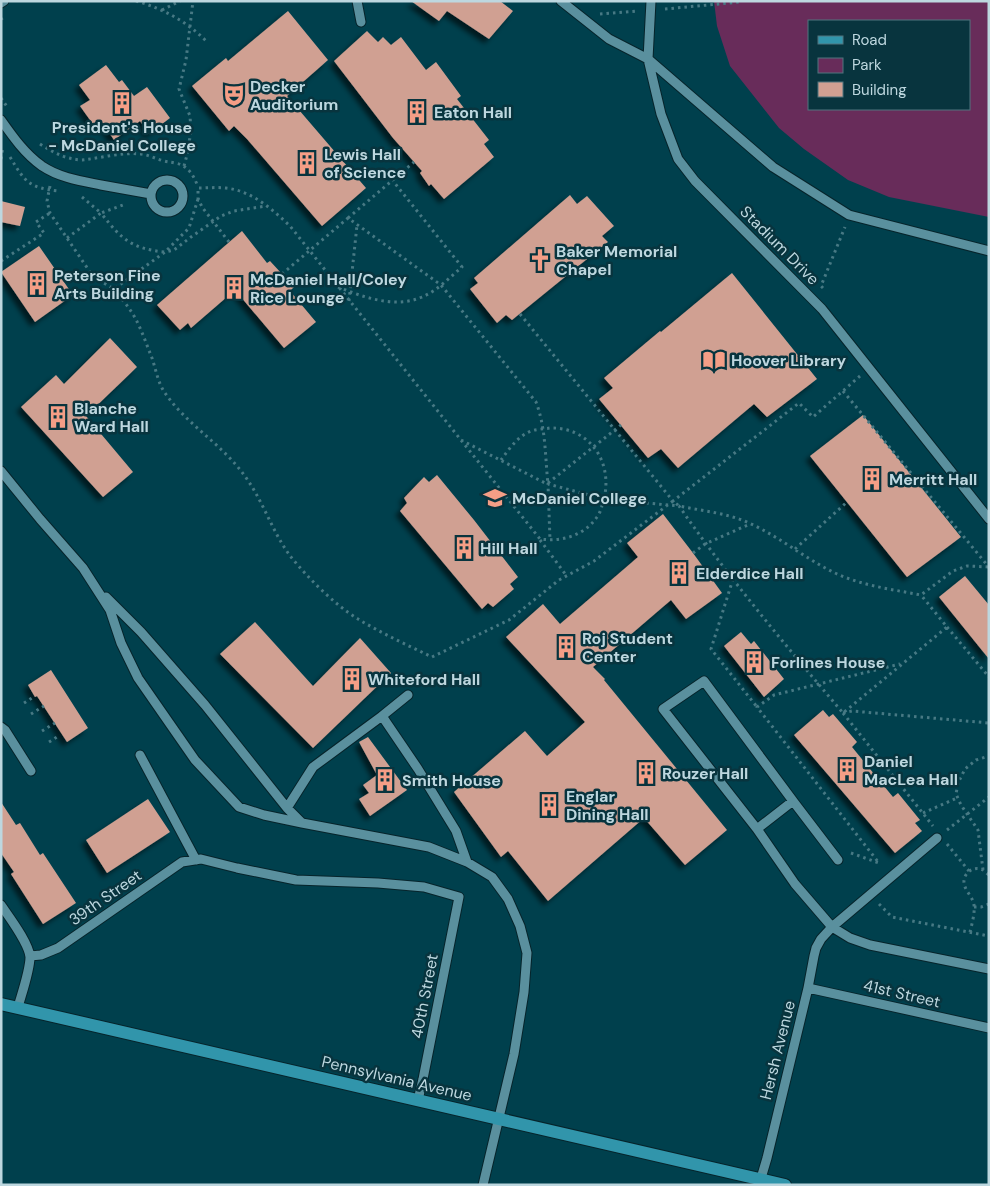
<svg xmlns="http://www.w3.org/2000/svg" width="990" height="1186" viewBox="0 0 990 1186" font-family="'DM Sans',sans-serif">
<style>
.green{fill:#682c5a;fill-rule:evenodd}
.building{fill:#d0a092;filter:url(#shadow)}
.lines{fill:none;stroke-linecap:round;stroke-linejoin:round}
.minor-casing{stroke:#06242b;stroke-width:11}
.major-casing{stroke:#06242b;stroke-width:14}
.path{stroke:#477984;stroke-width:3;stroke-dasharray:2.5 4;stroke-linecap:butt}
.minor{stroke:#5a909e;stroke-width:9}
.major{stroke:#3195ab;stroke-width:12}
.labels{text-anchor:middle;stroke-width:5;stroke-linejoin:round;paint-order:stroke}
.poi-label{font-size:16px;font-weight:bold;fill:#bdd7df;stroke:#08343e;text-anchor:start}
.street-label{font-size:16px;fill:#bdd7df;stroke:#08343e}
</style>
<defs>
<filter id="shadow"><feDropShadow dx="-4.5" dy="4.5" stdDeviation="2.5" flood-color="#0009"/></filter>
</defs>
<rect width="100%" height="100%" fill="#00404d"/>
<!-- green -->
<path class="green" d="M714 1H989V217L889 197 848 180 804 149 779 128 730 66 717 26ZM809 21H969V109H809Z"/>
<!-- building -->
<path class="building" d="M411 1H500L513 11 489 39 447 11 439 21Z
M288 11 328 60 287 96 366 188 322 226 247 139 234 126 229 131 192 86 226 58 228 61Z
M367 31 378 42 383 37 391 45 401 37 426 70 436 62 461 96 457 99 489 140 484 144 494 157 444 199 431 184 429 186 420 173 422 171 393 138 334 61Z
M106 65 119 82 122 80 134 96 147 87 170 118 149 134 140 121 114 140 102 122 95 127 80 106 90 100 79 85Z
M570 195 577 204 587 196 614 226 602 236 608 242 512 320 506 315 497 323 470 289 478 283 474 278Z
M1 201 25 207 20 226 1 222Z
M242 231 267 263 270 261 294 287 290 291 316 322 284 348 235 290 191 328 188 323 180 330 157 305Z
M39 246 73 295 35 322 1 272Z
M732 273 817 379 767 417 754 404 678 468 661 449 648 458 599 399 613 388 604 378 660 331 661 332Z
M110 338 137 367 86 416 133 472 103 497 21 407 56 375 64 384Z
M863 415 961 537 907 577 810 456Z
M437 475 474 520 518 577 510 584 514 589 493 607 488 603 482 609 400 511 407 503 404 498 424 477 429 482Z
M663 514 693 553 722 593 686 619 671 600 593 667 605 679 604 680 727 830 685 865 644 818 548 901 508 851 501 857 454 792 525 731 547 756 585 722 506 637 543 604 560 624 638 557 627 543Z
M965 576 989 605V659L939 597Z
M255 622 313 686 360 638 391 673 313 748 220 654Z
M741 632 751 644 754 641 784 679 764 697 724 646Z
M51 670 88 728 67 742 37 696 35 697 28 685Z
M823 710 829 717 833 714 857 742 852 747 893 797 898 793 920 820 915 823 922 831 895 853 794 735Z
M368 737 407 790 370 816 359 799 369 793 363 785 377 775 359 742Z
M148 799 170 832 107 873 86 840Z
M1 802 16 825 20 823 40 855 43 853 76 903 43 924 11 874 14 872 1 853Z"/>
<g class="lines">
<defs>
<path id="minor" d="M357 1 361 22
M561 1 609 39 648 59 661 114 678 159 695 181 822 309 989 519
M651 1 648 59 773 167 849 215 989 251
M1 3 4 1
M1 120C13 137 25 154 42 166 60 178 81 181 101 185 118 188 135 191 151 194
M151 196a16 16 0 1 1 32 0a16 16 0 1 1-32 0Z
M1 471 40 519 83 568 110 610 121 643 138 678 195 760 239 807 264 815 302 823 429 847 467 862 492 877 508 899 520 926 527 953 524 992 514 1054 483 1185
M106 597 141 632 205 705 287 808 302 823
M382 716 408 695
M1 727 5 730 31 771
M140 755 196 860
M287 808 313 767 382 716 418 769 456 831 467 862
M757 829 663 709 704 681 793 801
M838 860 793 801 757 829 795 884 832 927 850 938 870 945 989 969
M1 905C9 917 29 943 30 957 30 970 22 993 18 1007
M30 956 41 955 58 948 182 862 201 859 237 868 296 880 378 883 424 887 459 897 423 1079 418 1100
M808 988 989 1028
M759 1185 767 1158 808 988 814 956 816 948 821 939 832 927 937 838"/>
<path id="major" d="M1 1004 785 1185"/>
</defs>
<!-- minor casing -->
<use href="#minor" class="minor-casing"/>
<!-- major casing -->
<use href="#major" class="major-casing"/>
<!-- path -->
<path class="path" d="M136 1C164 9 188 22 208 43
M665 9 740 2
M162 10 180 1
M600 14 638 11
M1 18 4 23
M1 98 8 108
M40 144C54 153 65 159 82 160 101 158 122 152 141 154 149 155 156 159 164 161 168 162 171 162 175 163 188 165 194 176 198 187
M10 157C25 182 29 188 59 191
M1 159 3 147
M184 166 187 155 191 131 190 116 179 89 186 60 193 1
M50 186 47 201 50 213 90 272 99 280 114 289 165 252 174 250 191 237 221 216 234 211 266 206
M82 197 101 213 123 205
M348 218 414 162
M67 238 101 213C121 239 132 249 165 252L189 228 198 199
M229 242 202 207 198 198V188C208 188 217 187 226 188 252 191 272 209 290 226L540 539C561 542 584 536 597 517 601 512 602 505 604 499L548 484 550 540
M1 261 44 233 36 222 50 213
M282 274 348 218 441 285 536 402C546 428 545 457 548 484
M338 287C363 297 395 309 422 297 437 291 449 278 462 267L393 181
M823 288 821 286 845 227
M114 289C118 295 124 301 128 307 139 321 145 341 152 358 156 370 158 383 165 393 187 425 222 444 244 475 263 500 272 532 291 557 308 578 335 605 358 619 381 633 407 645 432 657L509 620 559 580 594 561 673 501 679 506C703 511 727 513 749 523 778 536 802 556 829 570 857 585 890 589 921 595L953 571 967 566 989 567
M349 301 357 225
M520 314 673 501 799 403 813 417 860 376
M843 391 988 566
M461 440 547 484
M501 460C509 449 518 436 531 431 537 429 544 429 550 428 590 427 613 462 604 499L679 506C729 578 786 646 843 713L947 627 921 595
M548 483 621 425
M540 540 566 575
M795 549 847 502
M693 553 705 544 750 524
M733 579 711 649 757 707
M947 627 989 677
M24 703 35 696
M843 713 933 826
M843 713 852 711 989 723
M31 714 44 706
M42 731 55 723
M49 742 60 735
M923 813 957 798
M947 830 989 797
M947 844 969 871
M851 853 879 863 757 707 774 695 900 664
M983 870 978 830 961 805 956 794 958 783 965 769 976 760 989 756
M879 904 892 917 989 936
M974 907H981L989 904
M970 932C972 924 975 913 974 905 973 897 965 891 964 883 963 873 974 865 983 870 985 871 987 874 989 875"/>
<!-- minor -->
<use href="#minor" class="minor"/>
<!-- major -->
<use href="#major" class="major"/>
</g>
<!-- icons -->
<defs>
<symbol id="theatre-bare" viewBox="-9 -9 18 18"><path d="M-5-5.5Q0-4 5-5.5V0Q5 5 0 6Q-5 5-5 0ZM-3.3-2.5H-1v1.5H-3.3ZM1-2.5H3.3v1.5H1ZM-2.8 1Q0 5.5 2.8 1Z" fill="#f49e86" stroke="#08343e" stroke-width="2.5" paint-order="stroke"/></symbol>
<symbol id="building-bare" viewBox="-9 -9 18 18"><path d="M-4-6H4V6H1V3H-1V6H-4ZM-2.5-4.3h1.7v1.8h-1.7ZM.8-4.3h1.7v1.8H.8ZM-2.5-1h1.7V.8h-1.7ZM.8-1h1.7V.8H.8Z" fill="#f49e86" stroke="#08343e" stroke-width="2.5" paint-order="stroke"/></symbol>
<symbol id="church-bare" viewBox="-9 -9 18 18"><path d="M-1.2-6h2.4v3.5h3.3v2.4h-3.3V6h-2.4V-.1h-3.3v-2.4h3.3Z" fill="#f49e86" stroke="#08343e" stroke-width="2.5" paint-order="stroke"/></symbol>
<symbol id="library-bare" viewBox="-9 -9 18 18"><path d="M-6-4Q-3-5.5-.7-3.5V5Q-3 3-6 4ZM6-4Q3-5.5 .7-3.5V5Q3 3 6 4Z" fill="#f49e86" stroke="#08343e" stroke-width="2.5" paint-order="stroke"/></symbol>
<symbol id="university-bare" viewBox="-9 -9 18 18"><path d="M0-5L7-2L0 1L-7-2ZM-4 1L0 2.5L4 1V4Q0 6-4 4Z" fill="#f49e86" stroke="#08343e" stroke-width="2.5" paint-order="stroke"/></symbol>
</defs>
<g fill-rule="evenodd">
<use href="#theatre-bare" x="218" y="79" width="32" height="32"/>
<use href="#building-bare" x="106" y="87" width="32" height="32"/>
<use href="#building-bare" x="401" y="96" width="32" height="32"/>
<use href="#building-bare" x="291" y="147" width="32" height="32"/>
<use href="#church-bare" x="524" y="244" width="32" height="32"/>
<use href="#building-bare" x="21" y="268" width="32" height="32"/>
<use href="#building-bare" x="218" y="272" width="32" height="32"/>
<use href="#library-bare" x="698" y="344" width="32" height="32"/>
<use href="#building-bare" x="42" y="401" width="32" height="32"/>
<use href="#building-bare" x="856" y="463" width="32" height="32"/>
<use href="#university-bare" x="479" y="482" width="32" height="32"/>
<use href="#building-bare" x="448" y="532" width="32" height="32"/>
<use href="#building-bare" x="663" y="557" width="32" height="32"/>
<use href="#building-bare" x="550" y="631" width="32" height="32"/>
<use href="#building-bare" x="738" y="646" width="32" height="32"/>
<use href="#building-bare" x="336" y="663" width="32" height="32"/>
<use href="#building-bare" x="831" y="754" width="32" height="32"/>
<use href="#building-bare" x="630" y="757" width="32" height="32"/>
<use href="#building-bare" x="369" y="764" width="32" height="32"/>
<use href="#building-bare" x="533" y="789" width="32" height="32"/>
</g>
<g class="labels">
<!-- poi labels -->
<g class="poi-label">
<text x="250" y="92">Decker<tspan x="250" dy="18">Auditorium</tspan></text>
<text x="434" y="118">Eaton Hall</text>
<text x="122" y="133" text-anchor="middle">President's House<tspan x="122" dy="18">- McDaniel College</tspan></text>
<text x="324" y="160">Lewis Hall<tspan x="324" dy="18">of Science</tspan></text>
<text x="556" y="257">Baker Memorial<tspan x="556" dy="18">Chapel</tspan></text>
<text x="54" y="281">Peterson Fine<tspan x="54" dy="18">Arts Building</tspan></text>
<text x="250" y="285">McDaniel Hall/Coley<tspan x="250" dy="18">Rice Lounge</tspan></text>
<text x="731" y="366">Hoover Library</text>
<text x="74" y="414">Blanche<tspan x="74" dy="18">Ward Hall</tspan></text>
<text x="889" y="485">Merritt Hall</text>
<text x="512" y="504">McDaniel College</text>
<text x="480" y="554">Hill Hall</text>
<text x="696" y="579">Elderdice Hall</text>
<text x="582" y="644">Roj Student<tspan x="582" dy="18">Center</tspan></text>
<text x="771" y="668">Forlines House</text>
<text x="368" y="685">Whiteford Hall</text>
<text x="864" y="767">Daniel<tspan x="864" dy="18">MacLea Hall</tspan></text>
<text x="662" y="779">Rouzer Hall</text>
<text x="402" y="786">Smith House</text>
<text x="566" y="802">Englar<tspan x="566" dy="18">Dining Hall</tspan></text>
</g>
<!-- street labels -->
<g class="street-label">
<text transform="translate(780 245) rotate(45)" y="6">Stadium Drive</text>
<text transform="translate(105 897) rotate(-35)" y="6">39th Street</text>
<text transform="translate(902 993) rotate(13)" y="6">41st Street</text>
<text transform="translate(424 996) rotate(-79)" y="6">40th Street</text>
<text transform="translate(777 1050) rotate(-76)" y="6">Hersh Avenue</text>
<text transform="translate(397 1078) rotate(13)" y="6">Pennsylvania Avenue</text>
</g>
</g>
<!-- border -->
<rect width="990" height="1186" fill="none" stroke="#bdd7df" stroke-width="5"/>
<!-- legend -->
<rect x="808" y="20" width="162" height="90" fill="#08343e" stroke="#50757e"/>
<rect x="818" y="36" width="25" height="8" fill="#3195ab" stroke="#50757e"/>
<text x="852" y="45" font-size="15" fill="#bdd7df">Road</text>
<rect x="818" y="58" width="25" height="15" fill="#682c5a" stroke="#50757e"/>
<text x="852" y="70" font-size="15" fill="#bdd7df">Park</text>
<rect x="818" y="82" width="25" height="15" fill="#d0a092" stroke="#50757e"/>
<text x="852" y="95" font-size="15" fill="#bdd7df">Building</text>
</svg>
